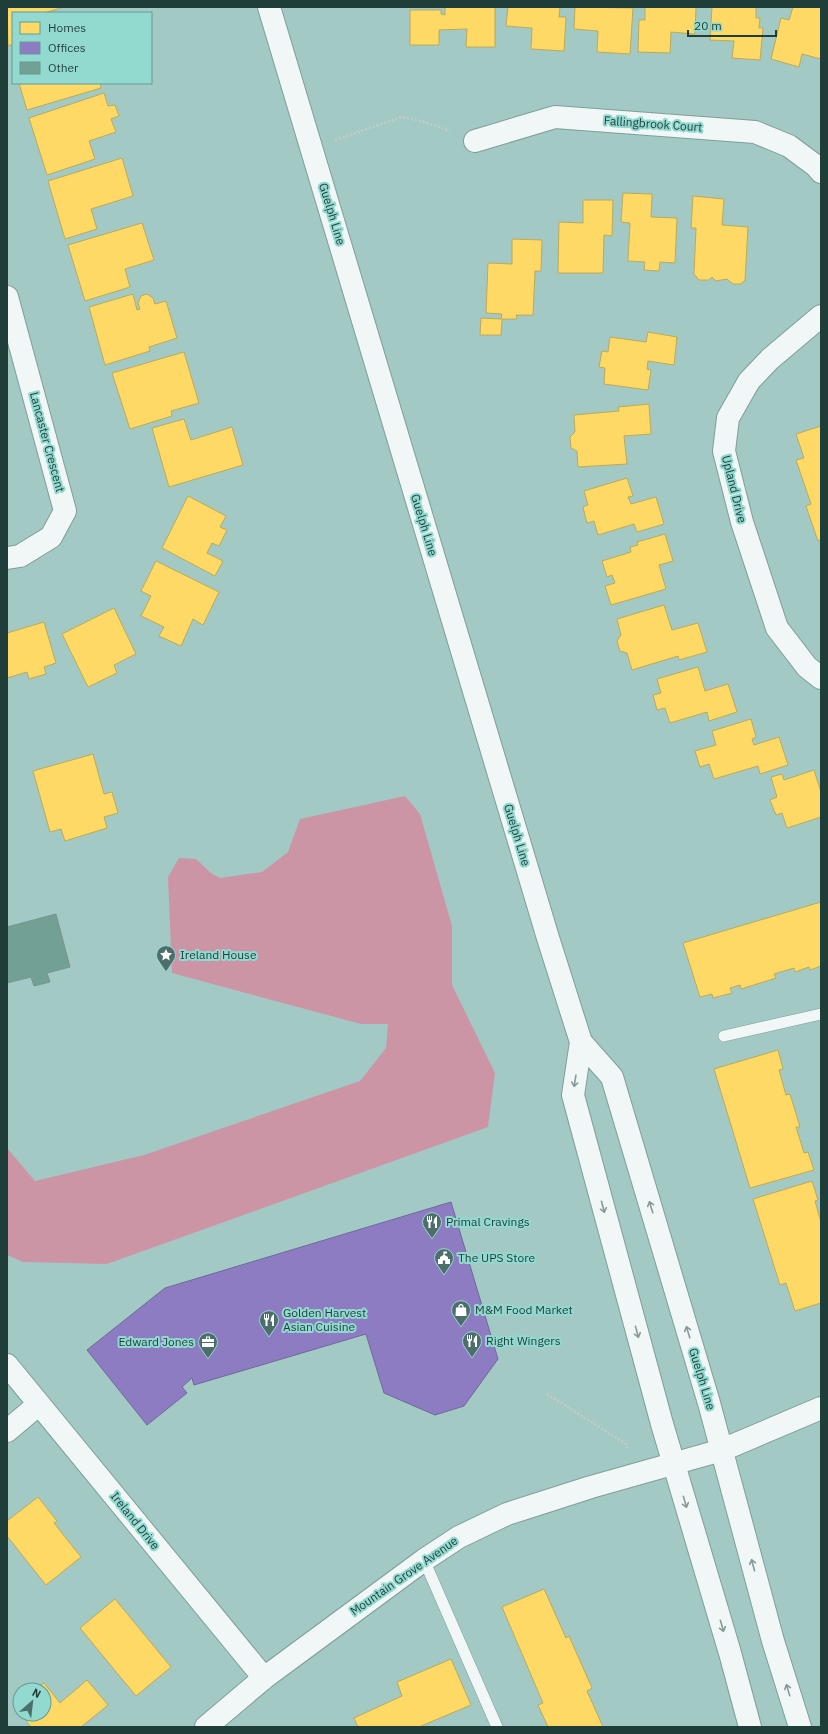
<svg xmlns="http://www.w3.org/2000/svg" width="828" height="1734" viewBox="0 0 828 1734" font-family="'IBM Plex Sans',sans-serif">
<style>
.forest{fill:#cc95a6}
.homes{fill:#ffd966;stroke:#bcaa58}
.offices{fill:#8e7cc3;stroke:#6d699a}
.building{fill:#73a095;stroke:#78958e}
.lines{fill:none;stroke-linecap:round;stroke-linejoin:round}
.service-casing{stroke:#7f9e9a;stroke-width:12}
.minor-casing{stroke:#7f9e9a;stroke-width:24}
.tertiary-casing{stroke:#7f9e9a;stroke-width:24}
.secondary-casing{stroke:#7f9e9a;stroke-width:24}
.path{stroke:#c1cccb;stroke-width:2.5;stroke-dasharray:2 2;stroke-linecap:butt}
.service{stroke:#f1f7f6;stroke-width:11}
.minor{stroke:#f1f7f6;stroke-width:22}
.tertiary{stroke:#f1f7f6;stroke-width:22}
.secondary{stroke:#f1f7f6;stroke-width:22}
.oneway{stroke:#889a98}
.labels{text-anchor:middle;stroke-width:4;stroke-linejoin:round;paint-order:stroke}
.street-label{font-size:12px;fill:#1f3d39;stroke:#92d9d0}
.poi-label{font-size:12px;fill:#1f3d39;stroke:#92d9d0;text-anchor:start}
</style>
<rect width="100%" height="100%" fill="#a2c9c4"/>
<!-- forest -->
<path class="forest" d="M405 796 420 814 452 926V985L495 1073 488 1127 107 1264 23 1262 7 1255V1148L35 1181 144 1155 360 1081 386 1048 388 1024H361L172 973 168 877 179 858 196 859 211 873 220 878 262 872 288 852 300 819Z"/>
<!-- homes -->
<path class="homes" d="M7 7H64L44 13H13V44L8 46Z
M445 7H495V47H466L467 29 439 30V45H410V10H441V14L445 15Z
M508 7H560L559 17H566L564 51 531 49 532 28 506 26Z
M575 7 633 8 630 54 597 52 598 31 574 29Z
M645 7H696L695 34 671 32 670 53 638 52 639 20H645Z
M712 7H756V18H760L759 28H763L760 60 732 58 734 41 710 40Z
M793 7H821V59L802 54 799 67 771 59 781 18 789 20Z
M19 83H100L101 88 27 110Z
M104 93 108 106 115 105 119 116 111 119 116 132 89 141 95 159 47 175 29 118Z
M122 158 133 196 91 209 97 229 65 239 48 181Z
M623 193 652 194 651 217 677 218 675 263 660 262 659 271 644 270 645 262 628 261 630 223 621 222Z
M693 196 724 199 722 225 748 227 745 280 741 284H733L727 279 716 281 712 277 709 280H699L694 274 696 228H691Z
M583 200H613L612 236 604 235 603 273H558L559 222 583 223Z
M142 223 154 260 125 269 130 287 85 301 68 245Z
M512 239 542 240 541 271H535L533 315H516L517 319H502L501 335H480L481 318 501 319 502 314 486 313 488 263 512 264Z
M133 294 137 310 140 309 138 303 141 296 147 294 153 298 155 304 166 301 177 338 149 347 150 351 105 365 89 307Z
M648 332 677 337 674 365 648 361 647 369 651 370 648 390 604 384 605 368 599 367 602 351 608 352 610 337 646 342Z
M184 352 199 403 171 411 172 416 130 429 112 373Z
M649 404 651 434 624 436 627 464 578 467 577 451 571 448 570 437 575 432 574 415 619 411 618 407Z
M184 419 191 440 232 427 243 465 169 487 152 428Z
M821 426V540L818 541 806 506 811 504 796 460 804 458 796 434Z
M627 478 633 496 628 497 631 504 656 497 664 524 637 532 634 524 598 535 594 521 587 523 583 507 588 505 584 491Z
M188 496 226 516 220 527 227 530 219 546 212 543 207 553 223 561 215 576 162 548Z
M665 534 673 561 659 565 666 589 611 605 605 586 615 583 612 575 607 577 602 561 631 552 630 547 638 545 637 542Z
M156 561 219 592 203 625 193 619 181 646 159 636 164 627 141 616 151 596 141 591Z
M664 605 672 630 698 623 707 652 679 660 678 656 632 670 627 653 620 651 617 641 621 635 617 619Z
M114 608 136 654 114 665 117 673 88 687 62 634Z
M44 622 56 663 44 667 46 674 29 679 27 672 7 678V633Z
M698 667 705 691 728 684 737 712 709 721 707 712 670 723 665 708 657 710 653 695 661 693 657 679Z
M751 719 756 737 752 739 754 745 779 737 788 765 760 774 758 766 714 779 709 764 700 767 695 751 716 745 712 731Z
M93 754 104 794 112 792 118 813 104 817 107 828 65 841 61 829 50 832 33 771Z
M814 770 821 792V817L787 828 782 813 776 815 770 800 777 797 771 777 782 774 784 780Z
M821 902V966L810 970 809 967 795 972 794 968 774 974 776 978 741 989 740 985 730 988 732 993 713 998 712 994 700 997 683 943Z
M778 1050 783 1069 779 1070 786 1095 790 1094 800 1127H796L804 1153 808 1152 814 1170 750 1188 714 1069Z
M812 1181 818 1200 815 1201 821 1222V1303L795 1311 786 1283 780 1285 753 1199Z
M38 1497 57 1521 54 1523 81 1557 46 1585 7 1536V1521Z
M544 1589 566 1638 569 1636 592 1688 587 1691 603 1727H548L538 1705 543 1703 502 1607Z
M115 1599 171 1667 136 1696 80 1628Z
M451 1659 471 1705 421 1726 422 1727H358L354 1718 402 1696 397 1682Z
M87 1680 108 1705 81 1727H31L21 1714H44V1690H35L44 1683 60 1703Z
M20 1703V1713L15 1707Z"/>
<!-- offices -->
<path class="offices" d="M451 1202 498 1359 464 1406 435 1415 384 1393 366 1334 194 1385 192 1378 182 1387 187 1393 147 1425 87 1350 165 1288Z"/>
<!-- building -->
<path class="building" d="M56 914 70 967 47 973 50 982 34 986 31 977 7 983V927Z"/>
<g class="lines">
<defs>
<path id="service" d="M724 1036 821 1014
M424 1560 497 1727"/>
<path id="minor" d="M475 141 555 117 755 132 789 146 816 166 821 172
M7 297 65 511 51 537 20 556 7 558
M821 316 770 359 749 381 728 418 724 451 742 522 777 628 807 667 821 678
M7 1365 264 1678
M7 1431 39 1404
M722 1450 821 1408"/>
<path id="tertiary" d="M206 1727 264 1678 424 1560 459 1537 507 1514 591 1487 722 1450"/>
<path id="secondary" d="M269 7 548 938 581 1042 612 1077 709 1403 773 1641 800 1727
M581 1042 573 1095 662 1424 730 1653 750 1727"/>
</defs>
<!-- service casing -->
<use href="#service" class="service-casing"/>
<!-- minor casing -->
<use href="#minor" class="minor-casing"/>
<!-- tertiary casing -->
<use href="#tertiary" class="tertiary-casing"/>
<!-- secondary casing -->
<use href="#secondary" class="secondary-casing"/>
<!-- path -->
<path class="path" d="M335 140 402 117 425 122 450 131
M547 1394 626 1444 628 1450"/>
<!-- service -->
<use href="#service" class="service"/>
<!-- minor -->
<use href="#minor" class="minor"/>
<!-- tertiary -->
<use href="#tertiary" class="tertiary"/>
<!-- secondary -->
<use href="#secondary" class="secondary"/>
</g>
<!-- one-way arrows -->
<defs><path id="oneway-shaft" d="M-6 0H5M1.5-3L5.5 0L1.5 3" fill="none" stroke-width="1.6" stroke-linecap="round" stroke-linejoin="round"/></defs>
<g class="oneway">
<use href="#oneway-shaft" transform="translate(575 1081) rotate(99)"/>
<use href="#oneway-shaft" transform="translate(603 1207) rotate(75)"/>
<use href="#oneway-shaft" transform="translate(651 1207) rotate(-107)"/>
<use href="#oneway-shaft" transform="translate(637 1332) rotate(75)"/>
<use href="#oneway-shaft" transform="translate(688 1332) rotate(-107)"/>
<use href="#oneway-shaft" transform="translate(685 1502) rotate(74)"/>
<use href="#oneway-shaft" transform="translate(753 1565) rotate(-105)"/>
<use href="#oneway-shaft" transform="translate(722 1626) rotate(74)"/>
<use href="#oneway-shaft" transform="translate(788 1690) rotate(-107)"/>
</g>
<!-- icons -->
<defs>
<symbol id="sight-pin" viewBox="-11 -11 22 30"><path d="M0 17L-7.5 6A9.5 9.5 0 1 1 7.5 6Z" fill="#4d6e6a" stroke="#92d9d0"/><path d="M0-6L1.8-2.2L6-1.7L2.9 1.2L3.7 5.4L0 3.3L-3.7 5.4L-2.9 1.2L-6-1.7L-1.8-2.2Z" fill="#fff"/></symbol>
<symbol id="restaurant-pin" viewBox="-11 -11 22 30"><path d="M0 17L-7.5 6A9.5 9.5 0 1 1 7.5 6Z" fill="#4d6e6a" stroke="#92d9d0"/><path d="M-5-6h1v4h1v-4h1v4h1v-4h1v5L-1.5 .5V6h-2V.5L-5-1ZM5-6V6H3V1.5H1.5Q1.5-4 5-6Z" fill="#fff"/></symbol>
<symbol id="civic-pin" viewBox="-11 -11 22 30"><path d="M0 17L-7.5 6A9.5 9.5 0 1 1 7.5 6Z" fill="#4d6e6a" stroke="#92d9d0"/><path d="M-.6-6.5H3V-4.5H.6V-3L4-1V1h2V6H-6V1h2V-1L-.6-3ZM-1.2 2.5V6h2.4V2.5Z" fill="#fff"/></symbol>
<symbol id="shop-pin" viewBox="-11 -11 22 30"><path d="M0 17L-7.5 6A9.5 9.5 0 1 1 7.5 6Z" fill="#4d6e6a" stroke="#92d9d0"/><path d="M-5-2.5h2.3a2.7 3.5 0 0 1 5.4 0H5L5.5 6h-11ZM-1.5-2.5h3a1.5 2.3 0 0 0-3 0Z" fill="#fff"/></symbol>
<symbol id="office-pin" viewBox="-11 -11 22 30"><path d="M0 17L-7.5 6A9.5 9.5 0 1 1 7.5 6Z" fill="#4d6e6a" stroke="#92d9d0"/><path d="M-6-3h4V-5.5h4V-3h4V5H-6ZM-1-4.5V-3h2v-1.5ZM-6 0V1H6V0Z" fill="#fff"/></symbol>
</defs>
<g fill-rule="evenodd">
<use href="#sight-pin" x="155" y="944" width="22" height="30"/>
<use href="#restaurant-pin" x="421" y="1211" width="22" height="30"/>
<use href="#civic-pin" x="433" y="1247" width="22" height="30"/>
<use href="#shop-pin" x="450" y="1299" width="22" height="30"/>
<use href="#restaurant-pin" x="258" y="1309" width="22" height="30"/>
<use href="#restaurant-pin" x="461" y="1330" width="22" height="30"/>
<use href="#office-pin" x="197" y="1331" width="22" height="30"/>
</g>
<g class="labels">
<!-- street labels -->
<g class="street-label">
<text transform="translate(653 124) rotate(4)" y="4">Fallingbrook Court</text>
<text transform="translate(332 214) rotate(73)" y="4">Guelph Line</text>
<text transform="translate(47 442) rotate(75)" y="4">Lancaster Crescent</text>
<text transform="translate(734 489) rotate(76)" y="4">Upland Drive</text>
<text transform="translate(424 525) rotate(73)" y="4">Guelph Line</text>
<text transform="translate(517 835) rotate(73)" y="4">Guelph Line</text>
<text transform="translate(702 1379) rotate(73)" y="4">Guelph Line</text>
<text transform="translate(135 1521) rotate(51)" y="4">Ireland Drive</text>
<text transform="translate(404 1576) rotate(-35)" y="4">Mountain Grove Avenue</text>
</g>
<!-- poi labels -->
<g class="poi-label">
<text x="180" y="959">Ireland House</text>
<text x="446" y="1226">Primal Cravings</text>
<text x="458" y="1262">The UPS Store</text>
<text x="475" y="1314">M&amp;M Food Market</text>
<text x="283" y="1317">Golden Harvest<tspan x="283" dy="14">Asian Cuisine</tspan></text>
<text x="486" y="1345">Right Wingers</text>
<text x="194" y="1346" text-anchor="end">Edward Jones</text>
</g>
</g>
<!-- border -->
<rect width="828" height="1734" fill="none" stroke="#1f3d39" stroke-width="16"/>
<!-- legend -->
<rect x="12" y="12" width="140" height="72" fill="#92d9d0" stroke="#649b94"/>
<rect x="20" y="22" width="20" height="12" fill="#ffd966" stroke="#649b94"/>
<text x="48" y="32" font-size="12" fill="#1f3d39">Homes</text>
<rect x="20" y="42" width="20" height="12" fill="#8e7cc3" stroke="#649b94"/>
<text x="48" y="52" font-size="12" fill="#1f3d39">Offices</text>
<rect x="20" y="62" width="20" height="12" fill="#73a095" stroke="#649b94"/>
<text x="48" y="72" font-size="12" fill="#1f3d39">Other</text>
<!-- north arrow -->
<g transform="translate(32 1702) rotate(28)"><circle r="19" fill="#92d9d0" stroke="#649b94"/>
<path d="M0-3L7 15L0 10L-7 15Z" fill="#4d6e6a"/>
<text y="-6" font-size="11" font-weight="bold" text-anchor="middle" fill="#1f3d39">N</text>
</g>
<!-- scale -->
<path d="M688 30v6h88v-6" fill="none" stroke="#1f3d39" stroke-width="2"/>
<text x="694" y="30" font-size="12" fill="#1f3d39" stroke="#92d9d0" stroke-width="3" paint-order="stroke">20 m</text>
</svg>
